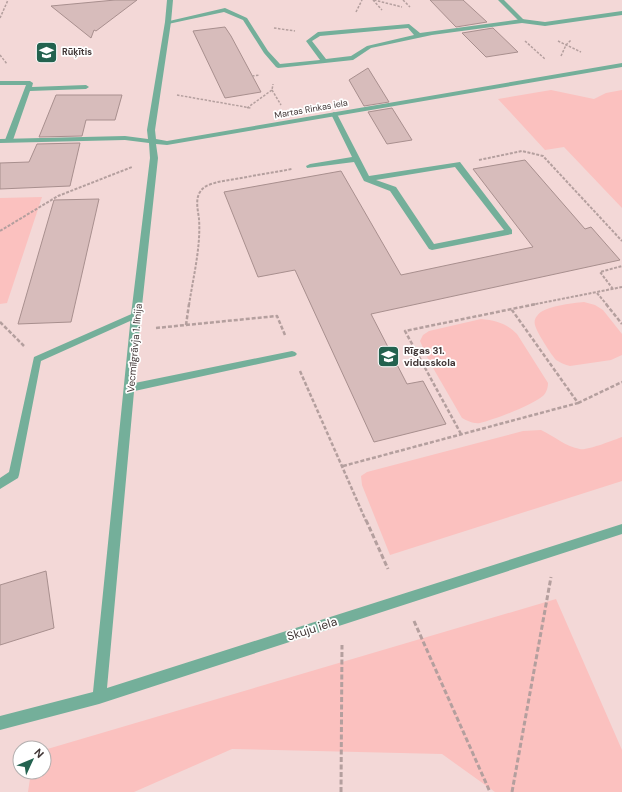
<svg xmlns="http://www.w3.org/2000/svg" width="622" height="792" viewBox="0 0 622 792" font-family="'DM Sans',sans-serif">
<style>
.green{fill:#fbc1bf}
.building{fill:#d7bcbb;stroke:#a88f8e}
.lines{fill:none;stroke-linecap:round;stroke-linejoin:round}
.path-far3{stroke:#b49f9e;stroke-width:1.5;stroke-dasharray:2.5 1.5;stroke-linecap:butt}
.path-far2{stroke:#b49f9e;stroke-width:2;stroke-dasharray:3 1.5;stroke-linecap:butt}
.path-far1{stroke:#b49f9e;stroke-width:2.5;stroke-dasharray:4 2;stroke-linecap:butt}
.path{stroke:#b49f9e;stroke-width:3;stroke-dasharray:5 2.5;stroke-linecap:butt}
.lane{fill:#74af9a;fill-rule:evenodd}
.street{fill:#74af9a;fill-rule:evenodd}
.labels{text-anchor:middle;stroke-width:3.5;stroke-linejoin:round;paint-order:stroke}
.far-poi-label{font-size:9px;font-weight:bold;fill:#413636;stroke:#fff;text-anchor:start}
.far-street-label{font-size:9px;fill:#413636;stroke:#fff}
.street-label{font-size:10px;fill:#413636;stroke:#fff}
.poi-label{font-size:10px;font-weight:bold;fill:#413636;stroke:#fff;text-anchor:start}
.near-street-label{font-size:12px;fill:#413636;stroke:#fff}
</style>
<rect width="100%" height="100%" fill="#f3d8d7"/>
<!-- green -->
<path class="green" d="M551 90 594 99 606 93 622 90V208L564 147 545 150 498 99Z
M42 197 7 303 0 304V198Z
M584 302 595 305 603 310 622 334V355L611 360 570 366C565 365 561 363 556 360 551 354 537 333 535 325 534 322 535 318 537 316 543 306 573 303 584 302Z
M481 319C496 320 507 324 517 334L548 383C548 387 547 391 544 395 535 404 494 420 480 423 473 424 468 421 462 418L429 361 420 341 423 335 429 331Z
M541 430C554 436 566 447 580 449 586 451 614 440 622 437V481L390 555 362 485 361 476 367 472 523 431Z
M556 599 622 750V792H495L442 754 232 749 134 792H28L31 772H44V750Z"/>
<!-- building -->
<path class="building" d="M115 0H137L96 31 94 30 91 38 51 6Z
M430 0H463L487 22 456 27Z
M225 27 231 36 261 92 225 98 193 31Z
M493 28 518 52 486 57 462 33Z
M368 68 389 102 364 106 349 80Z
M56 95H122L115 120H86L82 136 39 137Z
M392 108 412 140 387 144 368 112Z
M80 143 70 186 0 189V163L29 162 37 144Z
M525 160 585 229 591 227 620 260 371 314 407 384 423 381 446 424 374 442 295 270 258 277 224 192 341 171 401 275 533 247 473 169Z
M99 199 71 322 18 324 54 200Z
M46 571 54 628 0 645V585Z"/>
<g class="lines">
<!-- path-far3 -->
<path class="path-far3" d="M373 0 382 10
M374 0 402 7
M403 0 410 7
M356 12 362 0
M0 18 8 0
M274 28 295 31
M525 41 545 59
M558 41 581 52
M0 55 7 64
M561 56 566 45 571 40
M252 76 260 75
M272 90 281 105
M177 95 251 108
M247 108 272 90 273 84"/>
<!-- path-far2 -->
<path class="path-far2" d="M479 160 522 151 543 156 622 241
M0 231 58 196 132 167
M613 289 600 272 622 266
M597 293 607 305
M189 305C193 278 201 247 199 219 198 210 195 200 200 192 204 185 212 184 218 182L292 169
M531 305 622 287"/>
<!-- path-far1 -->
<path class="path-far1" d="M606 304 622 324
M0 322 24 346
M186 325 277 316 285 335
M156 328 186 325 189 304
M300 371 366 521
M578 403 622 382
M461 434 405 331 536 304
M343 466 578 403 512 310"/>
<!-- path -->
<path class="path" d="M366 520 388 569
M414 621 490 792
M341 792 342 645
M512 792 551 577"/>
<!-- lane -->
<path class="lane" d="M225 8 247 18 268 51 280 64 320 60 306 41 318 32 409 24 420 33 522 19 545 22 622 11V15L545 26 522 23 432 35 371 48 353 60 278 68 276 67 264 53 243 20 224 12 168 24 165 22ZM408 28 414 35 367 46 351 56 326 59 312 41 320 36Z
M0 81H30L33 83 32 87 86 85 89 87 86 89 30 91 13 140 9 142 5 140 26 85H0Z
M334 112 337 114 369 176 460 162 512 230V234L432 250 429 249 390 191 364 181 354 162 307 168 306 166 310 164 352 157 331 114ZM455 167 504 230 434 244 396 187 376 180Z
M136 312 141 315 139 317 41 361 19 475 18 478 0 489V478L9 472 34 357Z
M292 351 295 352 297 354 295 356 130 392 126 391 125 388 126 385 130 384Z"/>
<!-- street -->
<path class="street" d="M167 0H173L171 22 155 130 156 139 167 141 622 63V67L167 145 156 144 158 158 141 315 107 688 622 524V534L99 704 0 730V716L93 692 131 315 150 158 149 143 125 140 0 143V139L125 136 148 139 147 130 165 22Z
M498 0H504L524 20V22H520Z"/>
</g>
<!-- icons -->
<defs>
<symbol id="school-square" viewBox="-11 -11 22 22"><rect x="-9" y="-9" width="18" height="18" rx="4" fill="#23624f" stroke="#fff"/><path d="M0-5L7-2L0 1L-7-2ZM-4 1L0 2.5L4 1V4Q0 6-4 4Z" fill="#fff"/></symbol>
</defs>
<g fill-rule="evenodd">
<use href="#school-square" x="34" y="40" width="25" height="25"/>
<use href="#school-square" x="376" y="344" width="25" height="25"/>
</g>
<g class="labels">
<!-- far-poi labels -->
<g class="far-poi-label">
<text x="62" y="55">Rūķītis</text>
</g>
<!-- far-street labels -->
<g class="far-street-label">
<text transform="translate(311 109) rotate(-10)" y="3">Martas Rinkas iela</text>
</g>
<!-- street labels -->
<g class="street-label">
<text transform="translate(134 348) rotate(-85)" y="4">Vecmīlgrāvja 1. līnija</text>
</g>
<!-- poi labels -->
<g class="poi-label">
<text x="404" y="354">Rīgas 31.<tspan x="404" dy="12">vidusskola</tspan></text>
</g>
<!-- near-street labels -->
<g class="near-street-label">
<text transform="translate(312 629) rotate(-18)" y="4">Skuju iela</text>
</g>
</g>
<!-- north arrow -->
<g transform="translate(32 760) rotate(46)"><circle r="19" fill="#ffffff" stroke="#b3afaf"/>
<path d="M0-3L7 15L0 10L-7 15Z" fill="#23624f"/>
<text y="-6" font-size="11" font-weight="bold" text-anchor="middle" fill="#413636">N</text>
</g>
</svg>
